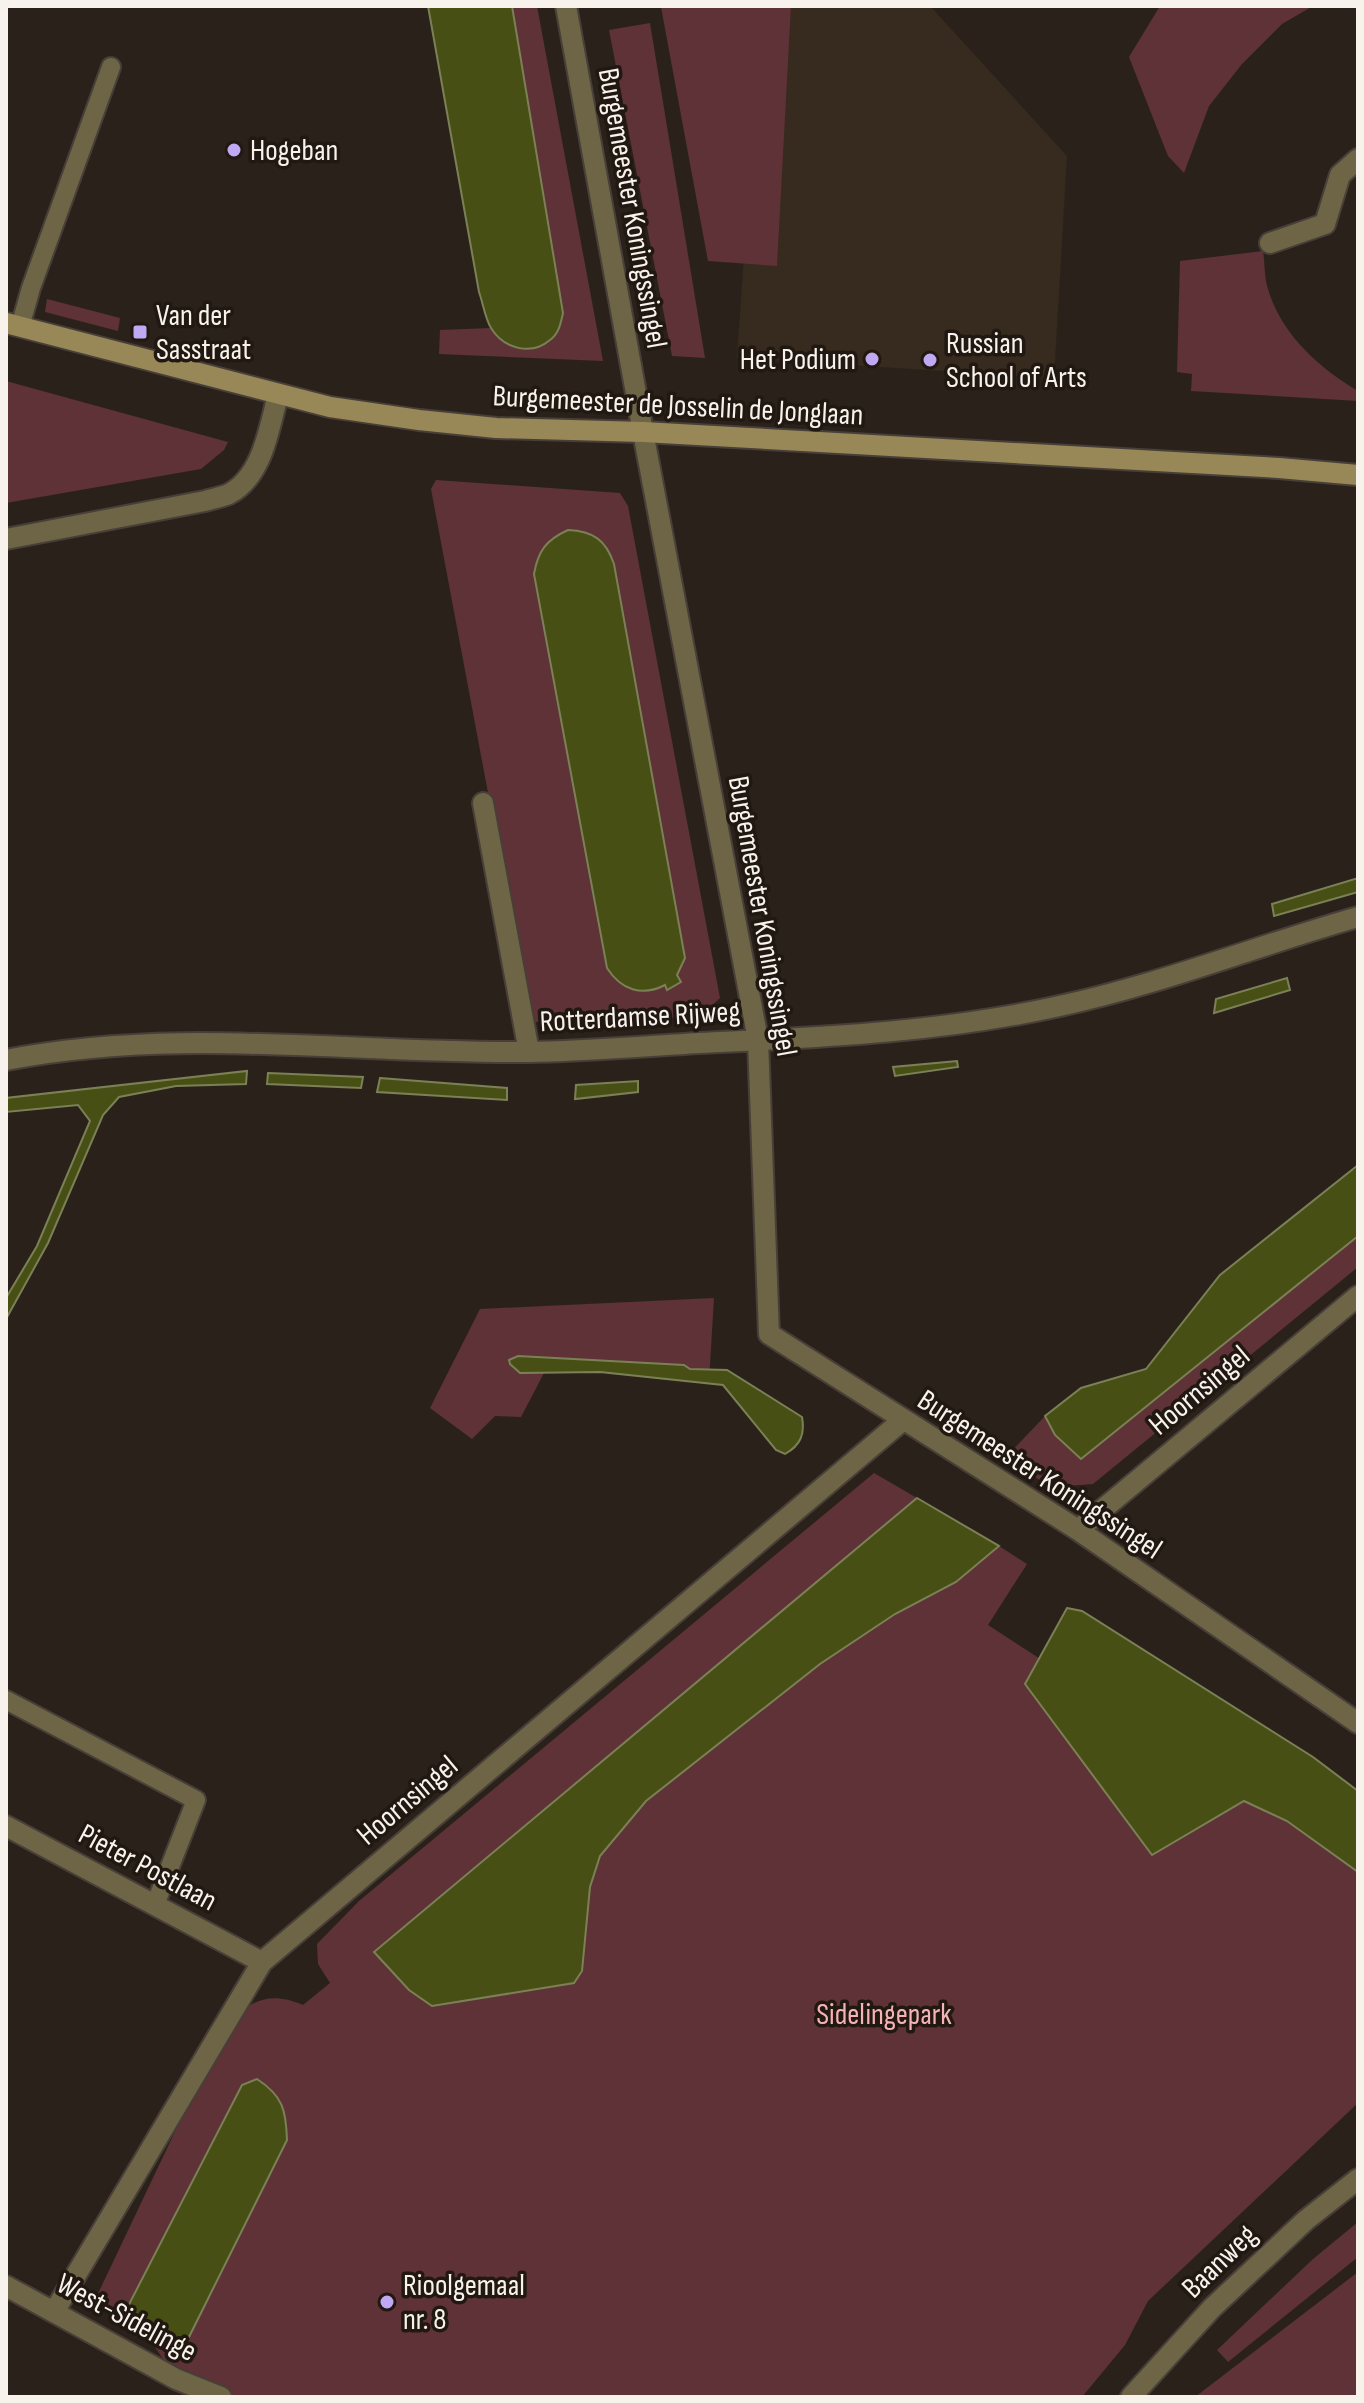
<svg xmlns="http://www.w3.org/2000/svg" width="1364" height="2403" viewBox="0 0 1364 2403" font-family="'Sofia Sans Condensed',sans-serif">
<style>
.built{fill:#372a1e}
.green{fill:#5e3236;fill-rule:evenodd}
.water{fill:#474f15;stroke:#7c8056;stroke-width:2}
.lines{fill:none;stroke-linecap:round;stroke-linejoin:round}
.lane-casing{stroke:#473f38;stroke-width:22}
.street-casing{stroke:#473f38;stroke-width:24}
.secondary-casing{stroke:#473f38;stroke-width:24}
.lane{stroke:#6e6446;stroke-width:18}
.street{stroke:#6e6446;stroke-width:20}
.secondary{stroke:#988858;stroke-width:20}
.poi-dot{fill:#c1a8f3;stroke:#201811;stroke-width:3}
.labels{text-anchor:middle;stroke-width:7;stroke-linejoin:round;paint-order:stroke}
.poi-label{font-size:30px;fill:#f8f2ed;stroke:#201811;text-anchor:start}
.street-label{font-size:30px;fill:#f8f2ed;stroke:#201811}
.park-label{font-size:30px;fill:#f6b3b6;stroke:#201811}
</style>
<rect width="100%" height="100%" fill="#2a221a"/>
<!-- built -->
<path class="built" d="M761 6 931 7 1067 156 1054 378 737 358Z"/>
<!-- green -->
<path class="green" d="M512 6H537L603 361 439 354 440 330 491 328 509 345 563 313Z
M791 6 777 266 708 261 661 7Z
M1160 6H1313L1282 24 1242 64 1209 106 1184 173 1168 156 1129 57Z
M650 23 705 358 672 356 609 30Z
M1263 251C1265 263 1264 277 1268 289 1281 334 1319 368 1358 391V401L1191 391 1192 374 1177 372 1180 261Z
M47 299 120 318 118 331 45 312Z
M6 381 228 442 224 450 201 469 6 503Z
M436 480 620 493 628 506 720 998 700 1017 531 1022 431 489ZM609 551 685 958 667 989 665 985Z
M1358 1236V1267L1093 1484 1053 1487 1020 1469 1006 1457 1045 1416 1055 1435 1081 1459Z
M714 1298 709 1381 565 1362 544 1373 521 1417 495 1416 472 1439 430 1408 480 1309Z
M874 1473 917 1498 863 1543 956 1582 999 1546 1027 1564 988 1625 1125 1714 1358 1839V2103L1148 2301 1125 2345 1082 2397H194L176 2379 129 2307 123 2316 94 2302 229 2018C257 1999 271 1992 303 2005L330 1983 318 1964 317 1944 359 1901Z
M1358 2222V2257L1228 2362 1217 2350 1313 2259Z
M1358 2272V2397H1195Z"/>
<!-- water -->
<path class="water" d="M428 6H512L563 313C561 322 559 334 550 340 531 356 504 349 491 328 485 318 483 303 479 292Z
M568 530C593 531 606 540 614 564L685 958 677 975 681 982 667 990 665 985C642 997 621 990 607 968L534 574C538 551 546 540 568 530Z
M1358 878V892L1274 916 1272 904Z
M1287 978 1290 990 1214 1013 1216 999Z
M957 1061 958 1067 895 1076 893 1067Z
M247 1071 246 1084 176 1086 119 1097 103 1115 48 1243 6 1319V1298L37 1246 90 1121 78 1105 6 1112V1098Z
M268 1073 363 1077 361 1088 267 1084Z
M380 1078 507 1088V1100L377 1092Z
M638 1081V1092L575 1099 576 1085Z
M1358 1165V1236L1081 1459 1055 1435 1045 1416 1081 1388 1146 1369 1220 1275Z
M518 1356 684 1365 690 1369 727 1370 802 1417C805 1434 801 1445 785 1454L776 1450 723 1385 600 1372 520 1373 510 1364 509 1360Z
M917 1498 999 1546 956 1582 895 1614 820 1664 646 1801 600 1856 590 1887 582 1971 574 1983 432 2006 409 1990 374 1952Z
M1067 1608 1082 1611 1313 1757 1358 1791V1872L1287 1821 1244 1801 1152 1855 1025 1684Z
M257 2079C283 2096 286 2110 287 2140L183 2349 123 2316 242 2085Z"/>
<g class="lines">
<defs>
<path id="lane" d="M20 327 31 288 111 67
M6 1700 196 1800 155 1905"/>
<path id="street" d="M566 6 643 432 758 1040 769 1334 1078 1530 1358 1723
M1270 243 1325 224 1340 175 1358 159
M6 539 205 501C212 499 222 497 229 494 263 476 269 428 278 395
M483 803 529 1052
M6 1060C179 1026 353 1054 528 1052 592 1051 656 1045 720 1042 832 1037 945 1031 1055 1007 1159 985 1256 946 1358 917
M1078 1530 1358 1296
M6 1826 262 1962
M6 2286 176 2379 221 2397
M54 2312 262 1962 903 1420
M1131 2397 1212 2308 1306 2220 1358 2179"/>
<path id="secondary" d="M6 323 330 407 419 420 496 428 643 432 1279 468 1358 475"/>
</defs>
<!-- lane casing -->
<use href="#lane" class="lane-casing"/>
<!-- street casing -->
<use href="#street" class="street-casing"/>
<!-- secondary casing -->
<use href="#secondary" class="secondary-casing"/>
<!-- lane -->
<use href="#lane" class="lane"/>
<!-- street -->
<use href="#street" class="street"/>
<!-- secondary -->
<use href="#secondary" class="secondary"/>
</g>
<!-- markers -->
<g class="poi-dot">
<circle cx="234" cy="150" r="8"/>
<rect x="132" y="324" width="16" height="16" rx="4"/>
<circle cx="872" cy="359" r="8"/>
<circle cx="930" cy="360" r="8"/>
<circle cx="387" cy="2302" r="8"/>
</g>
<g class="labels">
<!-- poi labels -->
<g class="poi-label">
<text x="250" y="160">Hogeban</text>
<text x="156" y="325">Van der<tspan x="156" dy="34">Sasstraat</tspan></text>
<text x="946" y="353">Russian<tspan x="946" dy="34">School of Arts</tspan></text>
<text x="856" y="369" text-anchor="end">Het Podium</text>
<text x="403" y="2295">Rioolgemaal<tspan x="403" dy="34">nr. 8</tspan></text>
</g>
<!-- street labels -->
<g class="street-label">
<text transform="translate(633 208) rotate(80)" y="10">Burgemeester Koningssingel</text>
<text transform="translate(678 405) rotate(3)" y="10">Burgemeester de Josselin de Jonglaan</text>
<text transform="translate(763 916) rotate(80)" y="10">Burgemeester Koningssingel</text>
<text transform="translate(640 1016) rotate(-3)" y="10">Rotterdamse Rijweg</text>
<text transform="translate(1199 1390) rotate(-40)" y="10">Hoornsingel</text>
<text transform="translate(1040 1474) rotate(33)" y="10">Burgemeester Koningssingel</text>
<text transform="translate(407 1800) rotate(-40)" y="10">Hoornsingel</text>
<text transform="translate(148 1867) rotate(28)" y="10">Pieter Postlaan</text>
<text transform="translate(1219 2261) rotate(-44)" y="10">Baanweg</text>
<text transform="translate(127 2317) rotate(28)" y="10">West-Sidelinge</text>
</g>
<!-- park labels -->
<g class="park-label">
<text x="884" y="2024">Sidelingepark</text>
</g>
</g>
<!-- border -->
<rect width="1364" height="2403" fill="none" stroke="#f8f2ed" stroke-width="16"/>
</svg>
